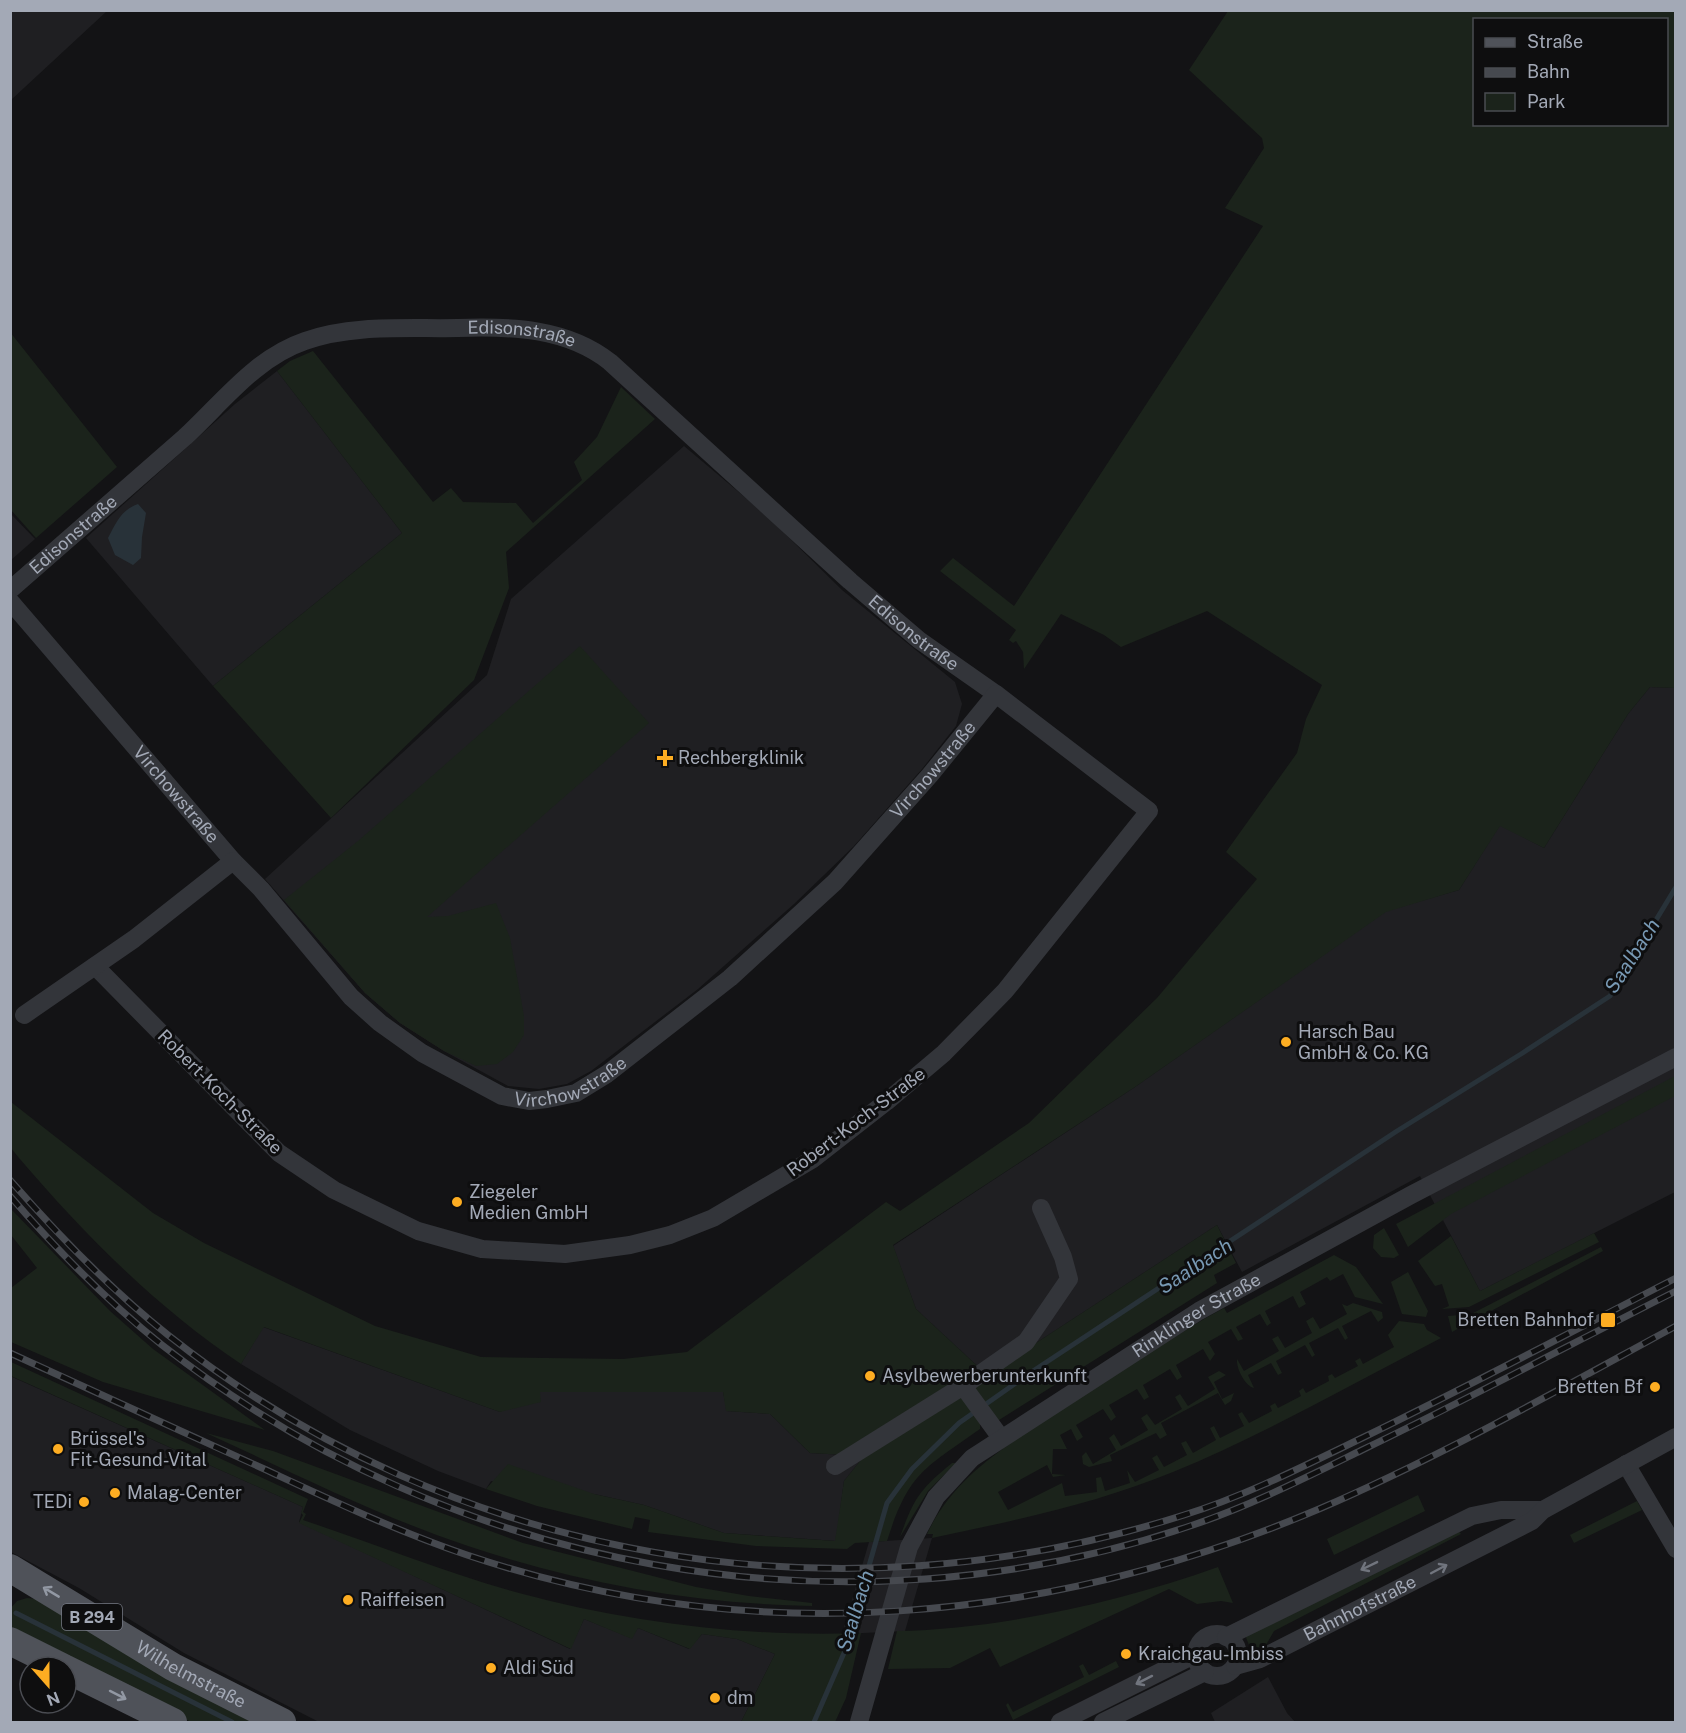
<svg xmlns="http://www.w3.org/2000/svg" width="1686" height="1733" viewBox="0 0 1686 1733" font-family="'Public Sans',sans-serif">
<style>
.built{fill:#1f1f22}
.green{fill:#1b231b;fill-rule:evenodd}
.water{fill:#283239}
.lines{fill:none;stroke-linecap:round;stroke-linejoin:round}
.stream{stroke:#283239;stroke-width:5}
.street{stroke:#33353a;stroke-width:18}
.primary{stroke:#4f5259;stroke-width:28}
.rail-casing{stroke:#46494f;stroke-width:7}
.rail{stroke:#0e0e0f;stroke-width:4.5;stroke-dasharray:14;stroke-linecap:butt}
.oneway{stroke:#71757e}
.oneway2{stroke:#9298a3}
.poi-dot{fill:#fdad22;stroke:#0e0e0f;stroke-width:2}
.labels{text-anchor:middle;stroke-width:6;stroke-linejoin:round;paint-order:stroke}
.shield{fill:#0e0e0f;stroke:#767a84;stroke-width:1.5}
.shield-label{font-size:16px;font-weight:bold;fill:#a3a9b6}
.street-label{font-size:18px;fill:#a3a9b6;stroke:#0e0e0f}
.poi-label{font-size:18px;fill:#a3a9b6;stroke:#0e0e0f;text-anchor:start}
.water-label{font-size:20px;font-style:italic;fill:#7899b4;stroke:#0e0e0f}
</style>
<rect width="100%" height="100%" fill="#131315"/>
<!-- built -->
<path class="built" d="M11 10H107V11L11 100Z
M277 371 402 533 213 686 86 538 235 404Z
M684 446 766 515 842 590 955 682 962 704 956 726 922 769 854 846 794 904 698 989 591 1071 567 1084 539 1089 508 1086 444 1051 400 1023 365 993 265 879 487 675 511 599Z
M10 513 35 539 11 560H10Z
M1650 687 1675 688V1192L1480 1291 1420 1176 1242 1272 1217 1225 987 1375 916 1309 893 1246 1135 1087 1386 911 1459 890 1500 825 1544 848 1628 714Z
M263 1327 500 1412 540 1392H723L727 1411 770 1414 810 1453 864 1456 844 1481 836 1541 724 1533 644 1505 594 1494 491 1481 486 1489 438 1471 350 1430 241 1364Z
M10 1376 303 1507 299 1522 570 1649 584 1619 631 1638 638 1628 689 1649 702 1634 737 1639 775 1654 741 1722H319L184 1653 79 1588 11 1552Z
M932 1538 905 1631 842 1634 869 1542Z
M1268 1677 1287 1713 1295 1722H1215L1211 1713Z"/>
<!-- green -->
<path class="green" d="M1228 11H1675V688L1650 687 1628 714 1544 848 1500 826 1459 890 1386 912 1135 1087 893 1245 916 1309 987 1375 1217 1225 1236 1263 1214 1275 1217 1283 999 1420 980 1422V1429C924 1469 909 1472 887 1541L855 1543 847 1549 756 1546 648 1532 650 1520 635 1517 632 1529 537 1506 486 1489 508 1464 594 1494 644 1505 724 1533 835 1541 844 1481 864 1456 810 1453 770 1414 726 1411 723 1392H540L541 1402 500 1412 264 1327 241 1364C156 1307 85 1235 19 1158L11 1148V1102L153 1213 204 1243 375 1326 481 1357 623 1359 687 1352 886 1202 900 1211 1029 1123 1157 998 1257 879 1226 852 1297 753 1306 719 1322 685 1207 611 1121 647 1104 635 1061 614 1024 669 1023 652 1016 641 1013 643 1009 640 1016 630 940 571 953 558 1014 606 1263 226 1225 208 1264 148 1262 138 1189 70ZM1474 20H1666V124H1474Z
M10 332 117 467 36 538 11 510Z
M313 351 433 502 451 488 463 502 516 503 533 523 582 480 574 462 597 437 621 387 655 419 506 552 509 588 474 680 331 818 213 686 402 533 277 371 290 361Z
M580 646 649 723 427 917 448 916 496 903 510 938 524 1016V1035L513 1052 497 1064 476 1066 444 1051 400 1023 365 993 284 900 358 841Z
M1675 1076V1096L1451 1214 1408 1247 1396 1224Z
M11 1209 110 1311 153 1349 265 1430 103 1382 11 1342V1288L37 1268 11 1235Z
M1384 1228 1399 1255 1394 1258 1381 1257 1373 1248 1374 1235Z
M1594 1233 1599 1242 1469 1307 1442 1309 1449 1306 1442 1284 1435 1286 1418 1261 1451 1236 1480 1291Z
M1601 1247 1603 1251 1452 1332 1448 1316 1471 1314 1481 1309Z
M1334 1255 1356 1267 1383 1304 1355 1297 1343 1274 1330 1281 1327 1277 1300 1292 1306 1304 1299 1308 1293 1296 1265 1311 1271 1323 1267 1326 1260 1314 1236 1327 1243 1339 1238 1341 1231 1329 1208 1342 1215 1354 1210 1361 1203 1349 1176 1365 1182 1377 1177 1380 1170 1369 1143 1385 1149 1397 1144 1400 1137 1389 1109 1405 1116 1417 1111 1421 1103 1409 1076 1425 1083 1437 1077 1441 1071 1429 1060 1435 1067 1449H1053L1052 1474 1066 1475 1053 1477 1047 1465 998 1492 1008 1510 1062 1483 1065 1496 1097 1492 1096 1478 1101 1477 1105 1491 1130 1483 1127 1470 1135 1482 1159 1470 1152 1458 1157 1455 1164 1467 1187 1455 1181 1443 1186 1441 1193 1453 1216 1440 1210 1428 1214 1426 1220 1438 1244 1426 1238 1414 1242 1412 1249 1423 1272 1411 1270 1406 1275 1403 1278 1408 1301 1396 1299 1391 1303 1388 1306 1393 1329 1381 1328 1376 1332 1374 1335 1378 1358 1366 1355 1361 1360 1358 1363 1364 1394 1347 1388 1335 1399 1321 1424 1324 1427 1330 1441 1338C1352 1384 1265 1434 1173 1472 1095 1504 1013 1521 932 1538L933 1534H927C953 1478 1003 1448 1052 1415 1101 1381 1153 1350 1204 1319L1224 1308 1227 1313Z
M1408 1272 1428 1311 1426 1317 1402 1314 1391 1282Z
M1353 1303 1382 1312 1383 1318 1378 1322 1371 1311 1342 1326 1348 1338 1345 1340 1338 1328 1309 1343 1315 1355 1312 1357 1305 1345 1276 1361 1282 1373 1278 1375 1271 1363 1248 1375 1254 1388C1245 1386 1236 1368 1237 1359L1244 1371 1279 1351 1272 1339 1278 1336 1285 1348 1312 1333 1306 1321 1313 1317 1320 1329 1347 1314 1342 1304 1347 1306Z
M11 1362 308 1499 303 1512 306 1514 303 1520C375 1544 446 1573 519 1593 631 1623 745 1637 861 1633L846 1698 835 1722H741L775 1654 737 1639 702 1634 690 1649 638 1628 632 1639 584 1619 571 1649 299 1523 303 1515 301 1513 303 1507 11 1376Z
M1219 1371 1226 1375 1214 1382 1222 1399 1234 1393 1231 1401 1225 1405 1218 1393 1161 1423 1167 1435 1160 1439 1156 1433 1110 1455 1112 1461 1089 1467 1083 1464 1082 1456 1086 1452 1093 1464 1116 1450 1109 1438 1114 1434 1121 1446 1148 1430 1141 1418 1147 1414 1155 1425 1182 1409 1175 1397 1180 1394 1188 1406 1215 1389 1208 1377Z
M206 1433 273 1451 523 1543 696 1587 749 1596 812 1603V1606C696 1604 578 1583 468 1546 378 1516 292 1472 206 1433Z
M952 1463H956L928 1491 900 1537C914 1498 920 1489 952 1463Z
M1418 1495 1425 1511 1334 1555 1327 1539Z
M1637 1501 1642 1510 1574 1543 1570 1535Z
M1457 1529 1461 1534 1274 1631 1263 1650 1249 1658V1645L1245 1635Z
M1218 1567 1233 1603 1221 1601 1197 1604 1169 1589 1000 1667 990 1648 950 1668 888 1669 897 1631C1001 1629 1120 1602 1218 1567Z
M27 1598 38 1599 261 1722H191L12 1629 10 1609 17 1601Z
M1116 1661 1119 1667 1013 1720 1006 1705 1008 1703 1013 1712 1084 1677 1079 1666 1083 1664 1089 1675Z"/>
<!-- water -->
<path class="water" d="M138 504 146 513 142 537 141 558 133 565 115 555 108 538C116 523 121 510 138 504Z"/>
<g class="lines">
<!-- stream -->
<path class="stream" d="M16 1613 232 1722
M814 1722 844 1653 887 1503 912 1469 959 1423 1033 1371 1397 1131 1521 1054 1610 996 1676 887"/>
<!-- street -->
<g class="street">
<path id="s1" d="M10 590C68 539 127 488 185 437 222 403 255 358 305 341 352 324 409 329 458 328 511 326 567 328 610 362L850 581 919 640 996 694"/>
<path id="s2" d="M10 601 233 861 261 889 351 997 380 1023 422 1053 502 1096 529 1101 547 1099 576 1093 607 1074 730 978 835 882 930 775 996 694 1149 811 1005 991 944 1053 886 1102 813 1159 713 1218 670 1235 630 1245 565 1254 482 1249 418 1231 334 1190 279 1153 95 966"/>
<path d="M24 1015 134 939 233 861"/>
<path d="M963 1386 1026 1342 1069 1279 1063 1257 1041 1208"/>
<path d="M1626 1464 1676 1549"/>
<path d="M835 1466 963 1386 1001 1438"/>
<circle cx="1217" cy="1655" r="21"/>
<path d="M1226 1637 1472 1516 1501 1510H1543"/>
<path id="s3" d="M1235 1666 1260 1659 1532 1521 1543 1510 1676 1437"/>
<path id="s4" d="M859 1722 909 1547 936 1497 972 1458 1199 1311 1411 1195 1676 1057"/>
<path d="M1060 1722 1196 1654"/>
<path d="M1103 1722 1205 1672"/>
</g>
<!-- primary -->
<g class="primary">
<path id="s5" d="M10 1568 173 1667 282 1722"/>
<path d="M10 1641 62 1667"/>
<path d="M66 1669 173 1722"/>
</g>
<defs>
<path id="rail" d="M10 1180C59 1236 110 1289 168 1335 456 1563 836 1626 1184 1515 1245 1496 1304 1466 1362 1438 1467 1387 1571 1332 1676 1278
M10 1196C56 1249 107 1301 162 1345 452 1572 843 1644 1193 1525 1252 1505 1307 1477 1362 1450 1468 1399 1571 1344 1676 1291
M10 1353C94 1391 178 1430 262 1468 329 1499 396 1531 467 1555 749 1650 1046 1625 1319 1509 1442 1456 1558 1390 1676 1326"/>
</defs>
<!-- rail casing -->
<use href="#rail" class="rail-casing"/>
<!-- rail -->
<use href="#rail" class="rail"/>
</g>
<!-- one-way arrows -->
<defs><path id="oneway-shaft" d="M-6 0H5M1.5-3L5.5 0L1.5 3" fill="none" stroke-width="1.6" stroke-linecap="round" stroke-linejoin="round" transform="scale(1.5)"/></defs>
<g class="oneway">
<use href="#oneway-shaft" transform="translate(1369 1566) rotate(154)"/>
<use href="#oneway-shaft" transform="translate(1439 1569) rotate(-28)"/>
<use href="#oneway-shaft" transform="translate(1144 1680) rotate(153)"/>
</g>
<g class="oneway2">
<use href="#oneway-shaft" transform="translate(51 1592) rotate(-149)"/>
<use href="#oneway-shaft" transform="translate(118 1695) rotate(27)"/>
</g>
<!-- markers -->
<g class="poi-dot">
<path d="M662 749h6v6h6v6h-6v6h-6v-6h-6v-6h6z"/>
<circle cx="1286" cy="1042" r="6"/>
<circle cx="457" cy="1202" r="6"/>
<rect x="1600" y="1312" width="16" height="16" rx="3"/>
<circle cx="870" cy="1376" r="6"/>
<circle cx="1655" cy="1387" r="6"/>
<circle cx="58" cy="1449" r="6"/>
<circle cx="115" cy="1493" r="6"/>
<circle cx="84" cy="1502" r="6"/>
<circle cx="348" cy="1600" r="6"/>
<circle cx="1126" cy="1654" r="6"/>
<circle cx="491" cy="1668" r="6"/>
<circle cx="715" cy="1698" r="6"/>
</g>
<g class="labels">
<!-- shield labels -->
<rect class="shield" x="62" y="1604" width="60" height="26" rx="4.5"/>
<g class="shield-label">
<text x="92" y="1623">B 294</text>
</g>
<!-- street labels -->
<g class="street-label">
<text dy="6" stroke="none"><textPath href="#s1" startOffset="606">Edisonstraße</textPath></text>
<text dy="6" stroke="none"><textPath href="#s1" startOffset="84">Edisonstraße</textPath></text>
<text dy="6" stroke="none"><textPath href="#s1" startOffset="1108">Edisonstraße</textPath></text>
<text dy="6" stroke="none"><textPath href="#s2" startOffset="1263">Virchowstraße</textPath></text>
<text dy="6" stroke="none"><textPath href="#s2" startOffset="255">Virchowstraße</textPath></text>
<text dy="6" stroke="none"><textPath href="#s2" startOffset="777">Virchowstraße</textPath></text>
<text transform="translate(220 1092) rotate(45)" y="6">Robert-Koch-Straße</text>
<text transform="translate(856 1122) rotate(-37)" y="6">Robert-Koch-Straße</text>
<text dy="6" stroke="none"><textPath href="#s4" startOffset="558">Rinklinger Straße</textPath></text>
<text dy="6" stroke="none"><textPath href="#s3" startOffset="138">Bahnhofstraße</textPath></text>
<text dy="6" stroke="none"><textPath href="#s5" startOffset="210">Wilhelmstraße</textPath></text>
</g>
<!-- poi labels -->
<g class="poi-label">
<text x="678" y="764">Rechbergklinik</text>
<text x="1298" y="1038">Harsch Bau<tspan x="1298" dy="21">GmbH &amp; Co. KG</tspan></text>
<text x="469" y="1198">Ziegeler<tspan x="469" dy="21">Medien GmbH</tspan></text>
<text x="1594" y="1326" text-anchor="end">Bretten Bahnhof</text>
<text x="882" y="1382">Asylbewerberunterkunft</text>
<text x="1643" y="1393" text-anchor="end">Bretten Bf</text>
<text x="70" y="1445">Brüssel's<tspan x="70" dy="21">Fit-Gesund-Vital</tspan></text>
<text x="127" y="1499">Malag-Center</text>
<text x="72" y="1508" text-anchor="end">TEDi</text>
<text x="360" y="1606">Raiffeisen</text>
<text x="1138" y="1660">Kraichgau-Imbiss</text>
<text x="503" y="1674">Aldi Süd</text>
<text x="727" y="1704">dm</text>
</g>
<!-- water labels -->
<g class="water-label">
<text transform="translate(1632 956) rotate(-57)" y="7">Saalbach</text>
<text transform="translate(1195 1266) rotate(-33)" y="7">Saalbach</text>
<text transform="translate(855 1611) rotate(-73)" y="7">Saalbach</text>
</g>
</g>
<!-- border -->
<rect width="1686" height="1733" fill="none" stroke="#a3a9b6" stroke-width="24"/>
<!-- legend -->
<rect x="1473" y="18" width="195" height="108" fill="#0e0e0f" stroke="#4a4c52" stroke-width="1.5"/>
<rect x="1485" y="38" width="30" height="9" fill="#4f5259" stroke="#4a4c52" stroke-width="1.5"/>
<text x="1527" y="48" font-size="18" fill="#a3a9b6">Straße</text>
<rect x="1485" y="68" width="30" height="9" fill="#46494f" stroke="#4a4c52" stroke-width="1.5"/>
<text x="1527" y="78" font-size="18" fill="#a3a9b6">Bahn</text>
<rect x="1485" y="93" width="30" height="18" fill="#1b231b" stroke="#4a4c52" stroke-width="1.5"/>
<text x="1527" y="108" font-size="18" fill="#a3a9b6">Park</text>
<!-- north arrow -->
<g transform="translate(48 1685) rotate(159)"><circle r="28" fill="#0e0e0f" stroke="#4a4c52" stroke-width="1.5"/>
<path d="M0-4.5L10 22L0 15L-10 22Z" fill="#fdad22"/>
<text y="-9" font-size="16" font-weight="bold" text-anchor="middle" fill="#a3a9b6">N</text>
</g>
</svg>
